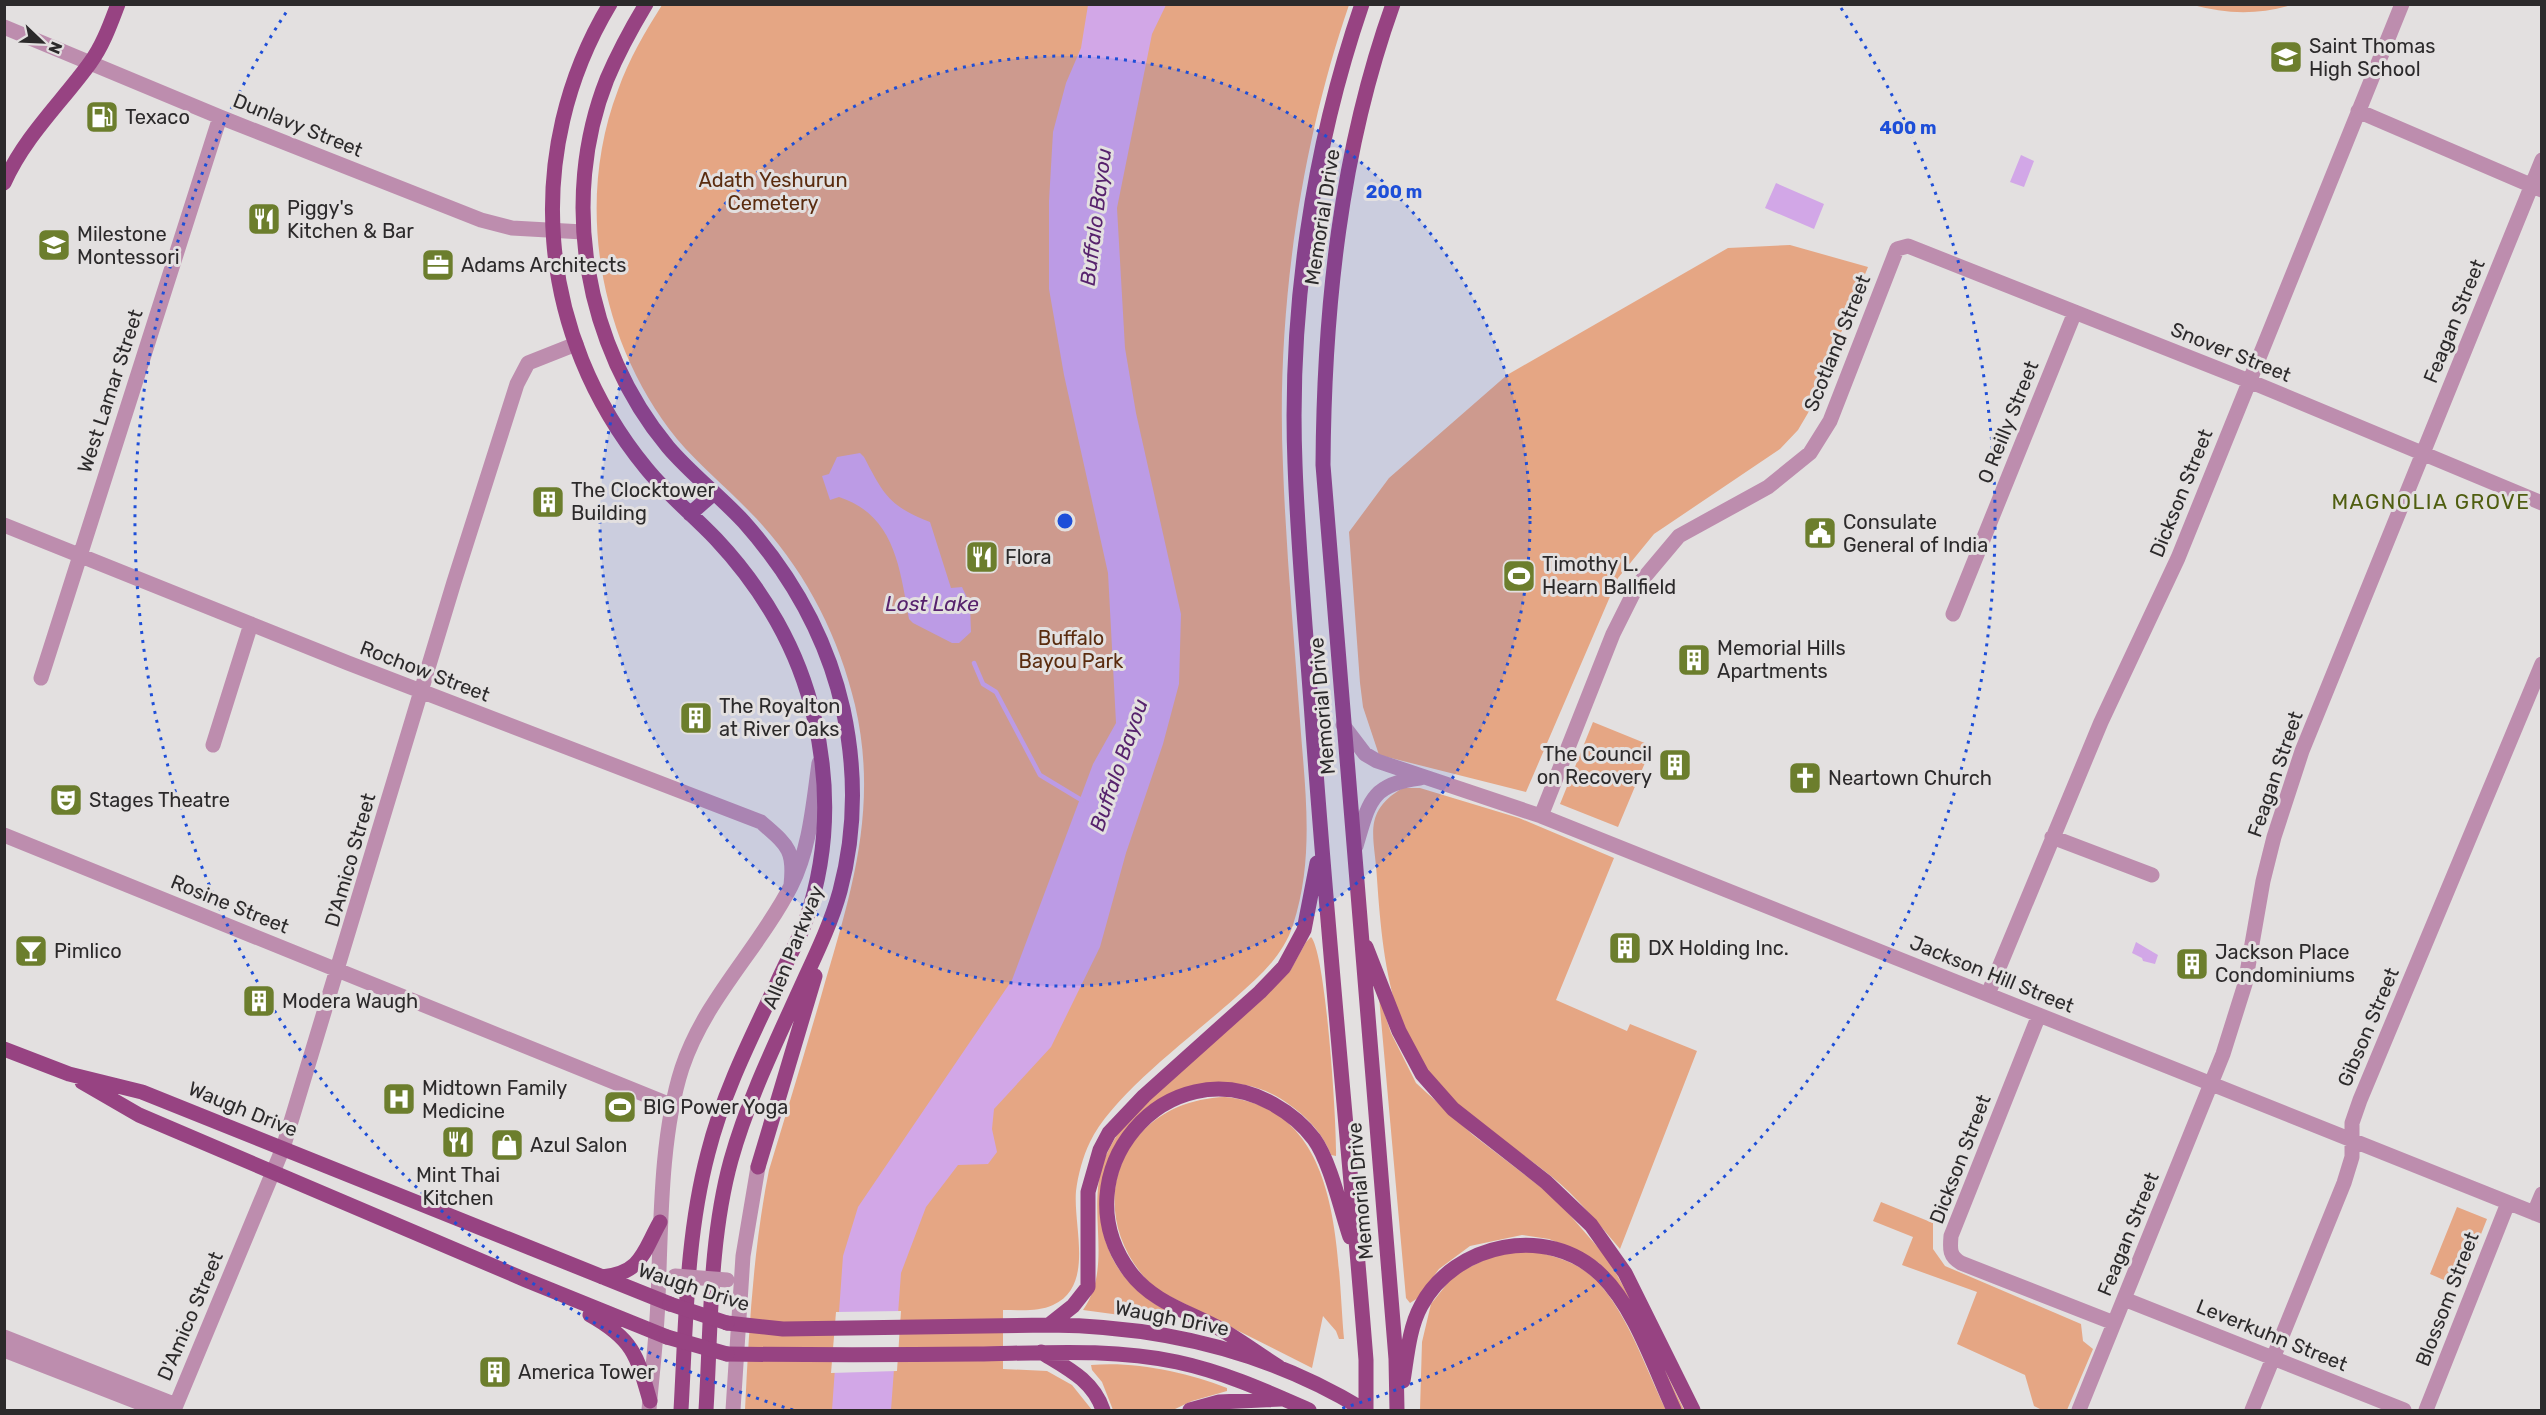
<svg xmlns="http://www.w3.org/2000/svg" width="2546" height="1415" viewBox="0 0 2546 1415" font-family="Rubik,sans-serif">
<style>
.green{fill:#e5a684}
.water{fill:#d2a7e7}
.pier{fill:#e3e0e0}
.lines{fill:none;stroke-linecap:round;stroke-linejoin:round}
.stream{stroke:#d2a7e7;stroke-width:4.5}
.minor{stroke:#bd8dae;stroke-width:15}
.major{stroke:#974382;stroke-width:15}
.minor-bridge{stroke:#bd8dae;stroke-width:15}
.major-bridge{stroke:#974382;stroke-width:15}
.ring{fill:none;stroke:#1d4ed8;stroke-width:3;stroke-dasharray:3 6}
.labels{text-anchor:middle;stroke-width:6;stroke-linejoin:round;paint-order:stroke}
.poi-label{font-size:20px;fill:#2c2a2b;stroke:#e3e0e0;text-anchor:start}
.street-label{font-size:20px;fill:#2c2a2b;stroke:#e3e0e0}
.park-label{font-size:20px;fill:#5a2c0f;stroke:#e3e0e0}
.water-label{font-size:21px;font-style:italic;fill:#57226d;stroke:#e3e0e0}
.neighbourhood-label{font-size:21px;letter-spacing:1.5px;fill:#4f5e10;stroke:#e3e0e0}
.centre{fill:#1d4ed8;stroke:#e3e0e0;stroke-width:3}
.ring-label{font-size:18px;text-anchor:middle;font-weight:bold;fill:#1d4ed8;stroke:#e3e0e0;stroke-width:6;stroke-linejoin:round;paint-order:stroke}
</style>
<rect width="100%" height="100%" fill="#e3e0e0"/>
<!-- green -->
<path class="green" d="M662 5H1349C1300 147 1276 315 1283 466 1286 551 1294 636 1300 721 1305 789 1315 858 1293 925 1283 956 1259 977 1235 998 1194 1035 1113 1094 1090 1142 1083 1156 1078 1175 1076 1191 1073 1227 1095 1286 1053 1305 1038 1312 1020 1310 1003 1310V1369L1047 1371 1072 1385 1092 1410H745C749 1330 753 1250 769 1170 787 1111 805 1052 822 993 851 894 879 809 855 705 838 633 802 564 749 511 726 487 699 465 677 439 600 344 574 205 618 90 629 59 645 32 662 5Z
M2193 5 2291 4V5C2258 15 2226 14 2193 5Z
M1790 245 1868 267 1808 413 1798 430 1780 449 1654 534 1618 578 1526 792 1379 755 1363 707 1360 683 1349 532 1389 478 1507 375 1728 248Z
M1593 722 1652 746 1618 827 1560 804Z
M1403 788H1420L1519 818 1614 858 1556 1000 1627 1031 1630 1024 1697 1051 1620 1249C1598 1223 1577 1197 1551 1176 1514 1146 1469 1122 1437 1085 1389 1029 1382 949 1377 879 1375 837 1361 812 1403 788Z
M1311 937C1326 953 1337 1126 1336 1156L1331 1155C1322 1130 1299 1109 1276 1096 1258 1086 1240 1083 1219 1083 1124 1081 1066 1199 1123 1275 1138 1294 1156 1306 1177 1316L1172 1322 1083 1310C1110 1272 1092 1224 1099 1180 1102 1156 1115 1138 1128 1119L1290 971 1306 942Z
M1379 997 1391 1033 1416 1083 1473 1135 1556 1199 1608 1259 1632 1302 1684 1410H1681L1617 1283 1599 1263 1574 1249 1549 1239 1522 1235 1470 1246 1439 1269 1418 1298 1410 1303 1406 1298Z
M1225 1097C1343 1109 1336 1249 1344 1339H1339L1336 1331 1323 1316 1312 1368 1157 1290C1077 1218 1116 1101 1225 1097Z
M1881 1202 1933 1223V1249L1945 1266 2081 1324 2083 1341 2093 1349 2067 1410H2042L2034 1406 2025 1375 1957 1344 1977 1292 1902 1265 1913 1237 1873 1221Z
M2457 1207 2487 1219 2460 1287 2430 1274Z
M1534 1251C1553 1256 1573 1261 1589 1274 1625 1304 1645 1368 1666 1410H1420L1422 1342 1431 1304 1454 1275 1498 1253Z
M1091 1365C1134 1361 1187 1372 1227 1388V1391L1192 1401 1173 1410H1113L1102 1382 1092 1370Z"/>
<!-- water -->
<path class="water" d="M1088 5H1166L1152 34 1117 208 1125 348 1136 413 1181 614 1179 684 1163 744 1126 853 1100 947 1051 1047 994 1109 992 1129 997 1152 988 1164 958 1165 926 1207 901 1273 891 1410H832L843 1256 858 1207 1012 980 1093 764 1116 723 1108 573 1064 375 1049 289V201L1053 132 1066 83 1081 48Z
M2021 155 2034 161 2024 187 2010 182Z
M1776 183 1824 204 1814 229 1765 208Z
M860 453 864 457C884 495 889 506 930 522L951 588 962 587 970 604 971 632 959 643H952L913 623 909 619C900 569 895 515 839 497L830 500 822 476 829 474 837 457Z
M2136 942 2158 955 2155 964 2143 961 2142 958 2132 953Z"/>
<!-- pier -->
<path class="pier" d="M901 1311 897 1371 831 1373 836 1312Z"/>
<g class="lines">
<!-- stream -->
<path class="stream" d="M974 663 983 684 996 692 1040 775 1083 801"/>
<!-- minor -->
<path class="minor" d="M4 27 220 117 481 220 512 228 583 232
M2358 111 2542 190
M4 525 348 663 761 822C787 845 795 849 791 885
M1953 614 2075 312
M41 678 220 117
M1343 725 1365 754 1377 761 1541 816 2542 1216
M213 745 251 624
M1541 816 1613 634 1637 586 1679 536 1768 487 1810 453 1830 421 1897 249 1908 246 2249 381 2542 503
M4 835 673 1106
M2052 837 2152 875
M1356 846C1369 803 1370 784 1420 778
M1988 994 2101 722 2178 558 2402 4
M2039 1015 1951 1236C1950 1249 1949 1256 1961 1263L2114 1323
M2534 1213 2542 1194
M2124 1299 2404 1410
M4 1337 176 1405
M4 1350 158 1410
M174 1410 283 1148 454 582 517 384 528 363 576 344
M649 1410C652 1373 657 1335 658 1298 661 1227 660 1136 682 1068 705 999 758 950 791 886 810 848 813 805 819 763
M733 1410 743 1256 758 1167
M2079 1410 2223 1054 2245 984 2263 881 2274 837 2302 751 2542 160
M2252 1410 2344 1183 2352 1157V1123L2360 1100 2542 664
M2426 1410 2508 1203"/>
<!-- major -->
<path class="major" d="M610 4C521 152 537 335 646 468 667 494 693 515 716 539 763 589 799 650 814 717 830 786 829 853 806 920 798 942 786 962 777 983 751 1038 723 1093 708 1153 686 1236 686 1324 681 1410
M646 4C631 29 618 53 607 79 559 200 585 347 668 447 691 474 720 496 744 522 792 576 827 638 843 709 856 769 856 831 840 891 832 920 819 948 806 976 779 1036 749 1096 731 1160 709 1240 711 1328 706 1410
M1362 4C1312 150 1289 311 1295 464 1298 549 1306 633 1312 717 1327 932 1349 1146 1366 1360V1410
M1393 4C1340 152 1324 310 1323 465L1396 1359 1397 1410
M4 183C25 136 61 103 90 63 103 45 110 25 118 4
M690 514 714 493
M1366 947 1399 1031 1422 1074 1453 1109 1546 1182 1591 1225 1625 1273 1693 1410
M4 1049 69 1074 142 1092 670 1304
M82 1082 139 1115 526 1280 667 1337
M758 1167 815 976
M602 1277C642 1273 643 1252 660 1222
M590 1315C633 1339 637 1355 650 1401
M727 1323 783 1329 1049 1325C1161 1326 1268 1351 1364 1410
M1049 1325 1073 1306 1088 1287V1192L1100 1150 1109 1133 1144 1096 1260 992 1284 967 1304 930 1317 863
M1041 1352C1067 1368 1093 1380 1103 1410
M727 1354C810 1355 894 1355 977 1354 1044 1353 1111 1348 1177 1362 1224 1372 1266 1391 1309 1410
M1279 1367C1260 1355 1241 1341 1222 1330 1190 1312 1153 1303 1130 1272 1058 1175 1166 1045 1273 1104 1289 1113 1303 1124 1314 1139 1330 1161 1341 1210 1350 1237
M1403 1381C1407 1357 1409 1328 1421 1306 1454 1243 1548 1223 1601 1275 1635 1308 1654 1367 1674 1410
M1190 1410 1219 1402 1281 1399"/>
<!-- minor-bridge -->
<path class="minor-bridge" d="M675 1276 727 1280"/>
<!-- major-bridge -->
<path class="major-bridge" d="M670 1304 727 1323
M667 1337 727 1354"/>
</g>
<!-- distance rings -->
<circle cx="1065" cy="521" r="465" fill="#1d4ed8" fill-opacity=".12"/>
<g class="ring">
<circle cx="1065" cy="521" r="465"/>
<path d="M793 1410A930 930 0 0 1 289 8M1841 8A930 930 0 0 1 1337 1410"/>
</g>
<!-- icons -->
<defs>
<symbol id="school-square" viewBox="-11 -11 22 22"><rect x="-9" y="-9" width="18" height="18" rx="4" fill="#6c7e2d" stroke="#e3e0e0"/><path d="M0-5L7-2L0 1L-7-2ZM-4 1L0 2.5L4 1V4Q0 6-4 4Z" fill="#fff"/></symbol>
<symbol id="fuel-square" viewBox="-11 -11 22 22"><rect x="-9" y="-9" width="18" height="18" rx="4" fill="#6c7e2d" stroke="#e3e0e0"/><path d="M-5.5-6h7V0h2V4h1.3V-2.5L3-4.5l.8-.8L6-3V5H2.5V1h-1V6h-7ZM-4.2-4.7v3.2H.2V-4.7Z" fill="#fff"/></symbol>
<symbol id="restaurant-square" viewBox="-11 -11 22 22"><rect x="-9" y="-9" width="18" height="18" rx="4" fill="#6c7e2d" stroke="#e3e0e0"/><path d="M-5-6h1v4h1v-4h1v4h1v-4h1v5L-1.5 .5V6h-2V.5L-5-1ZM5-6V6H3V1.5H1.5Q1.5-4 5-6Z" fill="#fff"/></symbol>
<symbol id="office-square" viewBox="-11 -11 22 22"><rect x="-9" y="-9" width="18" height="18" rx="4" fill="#6c7e2d" stroke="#e3e0e0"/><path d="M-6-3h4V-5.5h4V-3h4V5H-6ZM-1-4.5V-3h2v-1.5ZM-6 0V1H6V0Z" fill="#fff"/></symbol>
<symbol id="building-square" viewBox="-11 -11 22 22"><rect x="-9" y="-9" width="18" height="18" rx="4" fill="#6c7e2d" stroke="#e3e0e0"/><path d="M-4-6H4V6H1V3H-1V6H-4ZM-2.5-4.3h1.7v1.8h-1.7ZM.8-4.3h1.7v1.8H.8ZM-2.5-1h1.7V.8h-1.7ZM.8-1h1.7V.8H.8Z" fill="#fff"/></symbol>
<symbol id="civic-square" viewBox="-11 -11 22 22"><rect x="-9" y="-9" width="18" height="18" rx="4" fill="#6c7e2d" stroke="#e3e0e0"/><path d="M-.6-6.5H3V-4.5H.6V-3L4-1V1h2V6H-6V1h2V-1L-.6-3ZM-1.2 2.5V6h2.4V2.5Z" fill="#fff"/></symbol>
<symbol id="stadium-square" viewBox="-11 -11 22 22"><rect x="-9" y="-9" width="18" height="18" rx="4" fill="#6c7e2d" stroke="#e3e0e0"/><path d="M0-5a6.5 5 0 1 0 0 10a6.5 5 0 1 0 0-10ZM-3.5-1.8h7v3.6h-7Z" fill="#fff"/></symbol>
<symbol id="church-square" viewBox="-11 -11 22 22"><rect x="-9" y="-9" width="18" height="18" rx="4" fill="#6c7e2d" stroke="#e3e0e0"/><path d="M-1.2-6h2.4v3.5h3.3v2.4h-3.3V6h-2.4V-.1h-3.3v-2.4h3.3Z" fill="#fff"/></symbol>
<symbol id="theatre-square" viewBox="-11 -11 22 22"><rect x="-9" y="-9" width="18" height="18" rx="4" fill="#6c7e2d" stroke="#e3e0e0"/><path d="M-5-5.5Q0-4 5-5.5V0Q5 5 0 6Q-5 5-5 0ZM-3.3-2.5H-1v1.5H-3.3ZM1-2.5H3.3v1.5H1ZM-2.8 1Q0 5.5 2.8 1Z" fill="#fff"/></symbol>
<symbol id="bar-square" viewBox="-11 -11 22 22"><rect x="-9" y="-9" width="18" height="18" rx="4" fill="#6c7e2d" stroke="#e3e0e0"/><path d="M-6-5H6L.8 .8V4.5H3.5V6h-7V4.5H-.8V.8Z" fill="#fff"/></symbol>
<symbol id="hospital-square" viewBox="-11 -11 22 22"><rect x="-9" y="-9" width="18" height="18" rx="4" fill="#6c7e2d" stroke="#e3e0e0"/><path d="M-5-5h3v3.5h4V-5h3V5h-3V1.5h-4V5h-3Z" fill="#fff"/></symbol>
<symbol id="shop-square" viewBox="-11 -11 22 22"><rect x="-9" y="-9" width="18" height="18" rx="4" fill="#6c7e2d" stroke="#e3e0e0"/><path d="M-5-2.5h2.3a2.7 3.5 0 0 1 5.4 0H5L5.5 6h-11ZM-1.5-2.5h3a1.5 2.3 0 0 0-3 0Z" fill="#fff"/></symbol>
</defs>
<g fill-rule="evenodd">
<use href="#school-square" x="2267" y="38" width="38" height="38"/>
<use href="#fuel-square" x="83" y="98" width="38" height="38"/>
<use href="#restaurant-square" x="245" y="200" width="38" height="38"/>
<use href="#school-square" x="35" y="226" width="38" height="38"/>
<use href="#office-square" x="419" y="246" width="38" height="38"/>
<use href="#building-square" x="529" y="483" width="38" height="38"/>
<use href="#civic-square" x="1801" y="514" width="38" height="38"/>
<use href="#restaurant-square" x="963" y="538" width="38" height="38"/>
<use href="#stadium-square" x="1500" y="557" width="38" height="38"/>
<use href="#building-square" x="1675" y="641" width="38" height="38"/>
<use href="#building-square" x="677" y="699" width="38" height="38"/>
<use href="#building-square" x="1656" y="746" width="38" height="38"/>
<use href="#church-square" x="1786" y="759" width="38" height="38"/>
<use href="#theatre-square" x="47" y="781" width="38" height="38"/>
<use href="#building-square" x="1606" y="929" width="38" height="38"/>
<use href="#bar-square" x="12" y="932" width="38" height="38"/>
<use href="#building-square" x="2173" y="945" width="38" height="38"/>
<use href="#building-square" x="240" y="982" width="38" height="38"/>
<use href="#hospital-square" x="380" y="1080" width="38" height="38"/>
<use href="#stadium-square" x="601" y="1088" width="38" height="38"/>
<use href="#restaurant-square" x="439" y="1123" width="38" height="38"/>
<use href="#shop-square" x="488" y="1126" width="38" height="38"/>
<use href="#building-square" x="476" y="1353" width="38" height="38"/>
</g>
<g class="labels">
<!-- poi labels -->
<g class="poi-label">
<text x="2309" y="53">Saint Thomas<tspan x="2309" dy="23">High School</tspan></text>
<text x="125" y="124">Texaco</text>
<text x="287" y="215">Piggy's<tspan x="287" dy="23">Kitchen &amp; Bar</tspan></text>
<text x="77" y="241">Milestone<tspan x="77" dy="23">Montessori</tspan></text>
<text x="461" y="272">Adams Architects</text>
<text x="571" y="497">The Clocktower<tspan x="571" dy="23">Building</tspan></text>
<text x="1843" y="529">Consulate<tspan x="1843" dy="23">General of India</tspan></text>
<text x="1005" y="564">Flora</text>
<text x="1542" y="571">Timothy L.<tspan x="1542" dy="23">Hearn Ballfield</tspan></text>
<text x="1717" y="655">Memorial Hills<tspan x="1717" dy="23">Apartments</tspan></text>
<text x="719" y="713">The Royalton<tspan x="719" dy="23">at River Oaks</tspan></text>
<text x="1652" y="761" text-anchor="end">The Council<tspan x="1652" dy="23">on Recovery</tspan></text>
<text x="1828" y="785">Neartown Church</text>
<text x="89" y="807">Stages Theatre</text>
<text x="1648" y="955">DX Holding Inc.</text>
<text x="54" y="958">Pimlico</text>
<text x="2215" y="959">Jackson Place<tspan x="2215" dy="23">Condominiums</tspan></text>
<text x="282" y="1008">Modera Waugh</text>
<text x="422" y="1095">Midtown Family<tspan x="422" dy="23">Medicine</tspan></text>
<text x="643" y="1114">BIG Power Yoga</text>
<text x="530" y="1152">Azul Salon</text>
<text x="458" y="1182" text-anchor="middle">Mint Thai<tspan x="458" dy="23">Kitchen</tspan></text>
<text x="518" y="1379">America Tower</text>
</g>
<!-- street labels -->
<g class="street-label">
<text transform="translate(298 125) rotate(22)" y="7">Dunlavy Street</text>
<text transform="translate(1322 217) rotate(-81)" y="7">Memorial Drive</text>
<text transform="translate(2454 321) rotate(-68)" y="7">Feagan Street</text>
<text transform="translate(1837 343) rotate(-68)" y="7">Scotland Street</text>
<text transform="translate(2231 352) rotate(22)" y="7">Snover Street</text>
<text transform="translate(110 391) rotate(-72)" y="7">West Lamar Street</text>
<text transform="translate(2008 422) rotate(-68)" y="7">O Reilly Street</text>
<text transform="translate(2181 493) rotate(-68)" y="7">Dickson Street</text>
<text transform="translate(425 671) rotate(21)" y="7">Rochow Street</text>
<text transform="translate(1322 706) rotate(-95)" y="7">Memorial Drive</text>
<text transform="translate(2275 774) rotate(-71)" y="7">Feagan Street</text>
<text transform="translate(350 860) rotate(-74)" y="7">D'Amico Street</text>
<text transform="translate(230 904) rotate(22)" y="7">Rosine Street</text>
<text transform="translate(793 947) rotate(-68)" y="7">Allen Parkway</text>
<text transform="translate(1992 974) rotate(22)" y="7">Jackson Hill Street</text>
<text transform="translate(2368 1027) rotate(-67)" y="7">Gibson Street</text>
<text transform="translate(243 1109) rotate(22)" y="7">Waugh Drive</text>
<text transform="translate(1960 1159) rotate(-69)" y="7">Dickson Street</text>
<text transform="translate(1360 1191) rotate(-95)" y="7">Memorial Drive</text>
<text transform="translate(2128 1234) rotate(-68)" y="7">Feagan Street</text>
<text transform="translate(694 1287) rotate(18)" y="7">Waugh Drive</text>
<text transform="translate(2447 1299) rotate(-69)" y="7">Blossom Street</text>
<text transform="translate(190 1316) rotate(-67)" y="7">D'Amico Street</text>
<text transform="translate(1172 1318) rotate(11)" y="7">Waugh Drive</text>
<text transform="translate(2272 1335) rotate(22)" y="7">Leverkuhn Street</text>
</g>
<!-- park labels -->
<g class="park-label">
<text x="773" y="187">Adath Yeshurun<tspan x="773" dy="23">Cemetery</tspan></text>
<text x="1071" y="645">Buffalo<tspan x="1071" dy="23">Bayou Park</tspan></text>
</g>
<!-- water labels -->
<g class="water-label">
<text transform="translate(1096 217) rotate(-83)" y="7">Buffalo Bayou</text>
<text x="932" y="611">Lost Lake</text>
<text transform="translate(1119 765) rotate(-71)" y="7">Buffalo Bayou</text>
</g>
<!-- neighbourhood labels -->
<g class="neighbourhood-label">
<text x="2431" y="509">MAGNOLIA GROVE</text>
</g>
</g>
<circle cx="1065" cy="521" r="9" class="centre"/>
<g class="ring-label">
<text x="1908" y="134">400 m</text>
<text x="1394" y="198">200 m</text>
</g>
<!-- border -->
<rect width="2546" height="1415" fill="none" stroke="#2c2a2b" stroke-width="12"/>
<!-- north arrow -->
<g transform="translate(42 42) rotate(113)" stroke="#e3e0e0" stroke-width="4.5" paint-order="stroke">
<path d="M0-4.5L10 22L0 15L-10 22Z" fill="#2c2a2b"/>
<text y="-9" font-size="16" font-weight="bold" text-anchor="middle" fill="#2c2a2b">N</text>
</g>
</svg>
